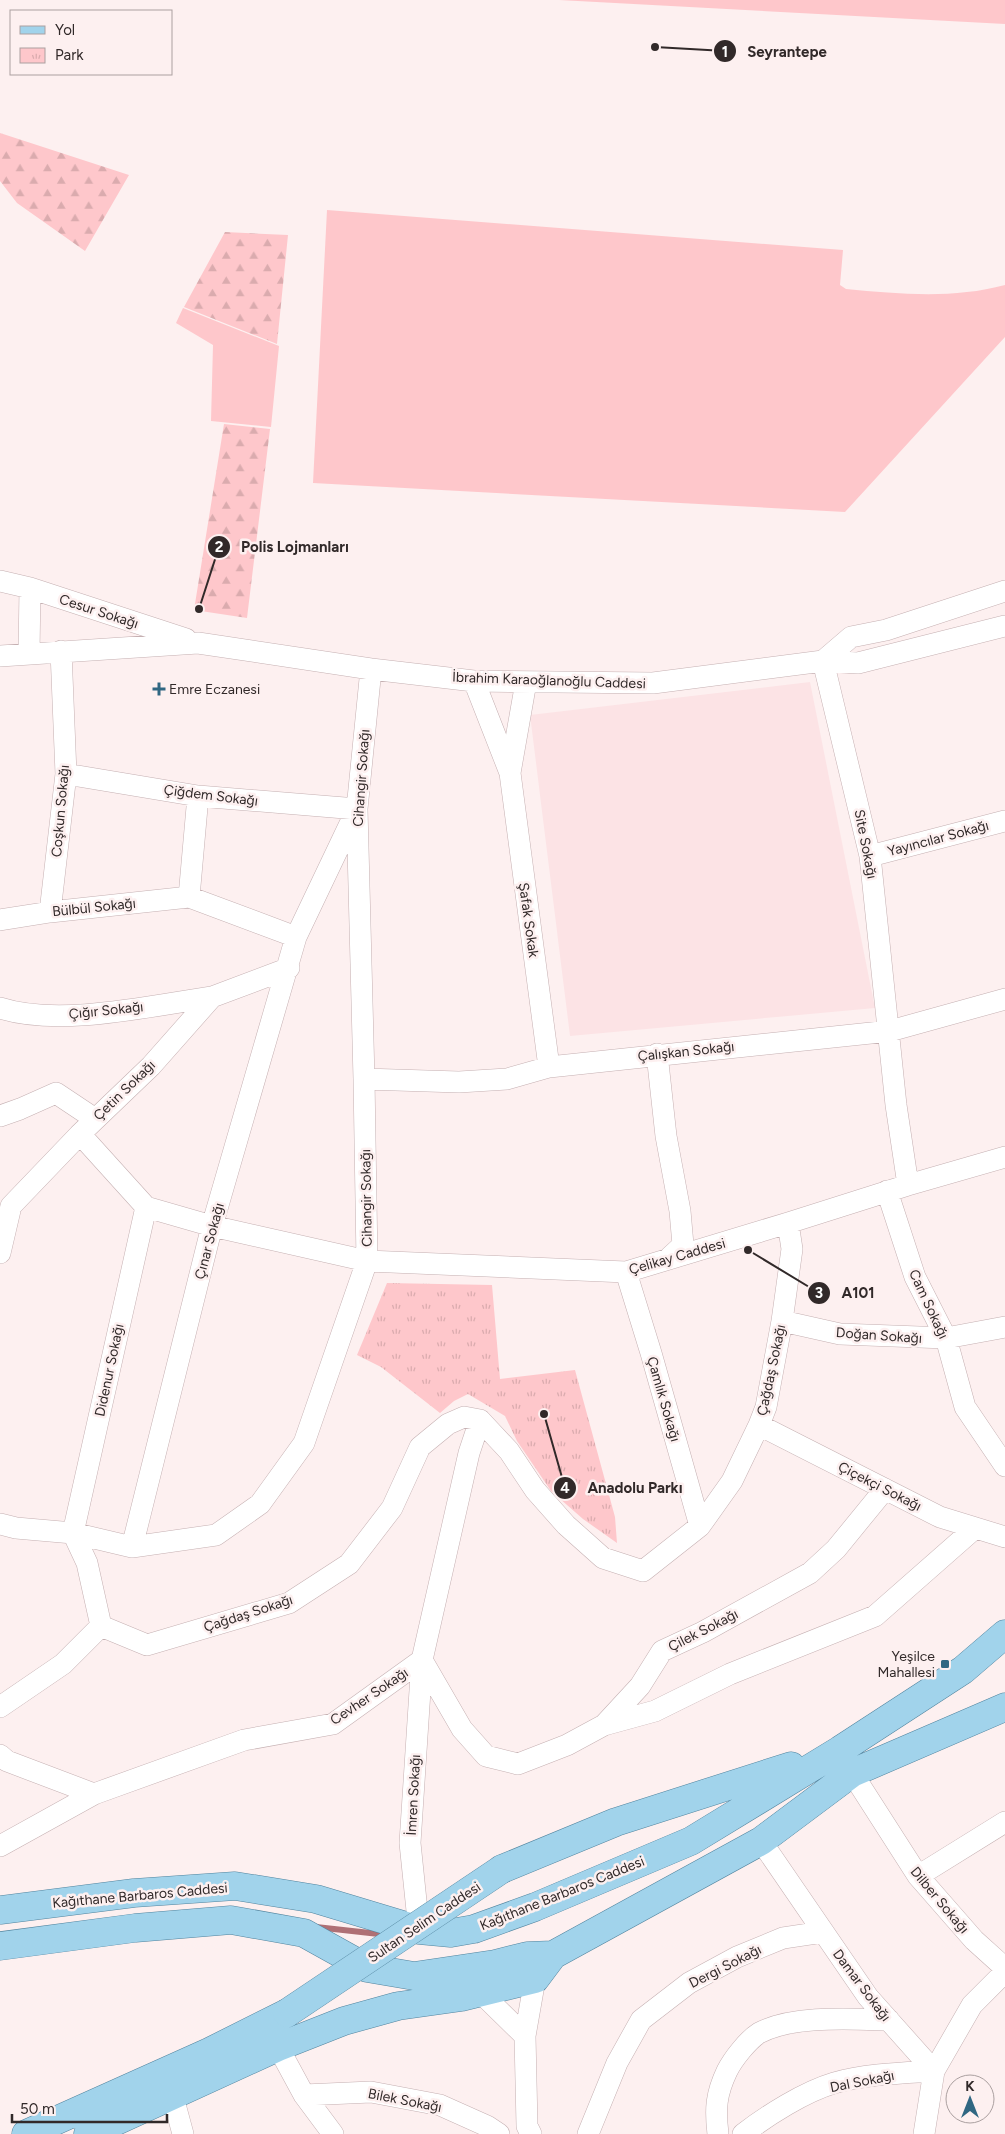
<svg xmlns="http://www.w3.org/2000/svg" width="1005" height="2134" viewBox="0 0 1005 2134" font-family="Figtree,sans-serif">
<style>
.built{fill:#fce3e5}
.green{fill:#fec7cb}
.forest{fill:url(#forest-firs)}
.park{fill:url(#park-tufts)}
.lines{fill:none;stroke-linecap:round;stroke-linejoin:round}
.stream{stroke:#af7075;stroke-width:6}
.minor-casing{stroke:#c5b0b2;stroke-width:22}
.major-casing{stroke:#52849e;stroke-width:29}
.minor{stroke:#fff;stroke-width:21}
.major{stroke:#a1d3eb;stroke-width:28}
.major-bridge-casing{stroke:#52849e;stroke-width:29;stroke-linecap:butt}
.major-bridge{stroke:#a1d3eb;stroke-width:28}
.poi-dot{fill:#306782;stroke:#fdf0f0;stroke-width:2}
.labels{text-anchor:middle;stroke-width:5;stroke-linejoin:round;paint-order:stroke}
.street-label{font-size:14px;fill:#312929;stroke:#fdf0f0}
.poi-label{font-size:14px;fill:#312929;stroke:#fdf0f0;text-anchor:start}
.leader{fill:none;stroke:#312929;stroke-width:2}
.callout-dot{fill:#312929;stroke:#fdf0f0;stroke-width:2}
.mark-label{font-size:15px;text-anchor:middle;font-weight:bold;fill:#fff}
.callout-label{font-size:15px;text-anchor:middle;font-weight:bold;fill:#312929;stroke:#fdf0f0;stroke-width:5;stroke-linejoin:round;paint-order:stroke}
</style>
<defs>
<pattern id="forest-firs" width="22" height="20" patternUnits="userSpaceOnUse" patternTransform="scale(1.25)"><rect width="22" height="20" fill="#fec7cb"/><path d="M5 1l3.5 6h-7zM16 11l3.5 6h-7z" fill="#daabae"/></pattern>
<pattern id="park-tufts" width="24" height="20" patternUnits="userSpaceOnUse" patternTransform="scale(1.25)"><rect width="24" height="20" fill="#fec7cb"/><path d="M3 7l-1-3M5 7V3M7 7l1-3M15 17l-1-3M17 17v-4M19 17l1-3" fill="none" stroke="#daabae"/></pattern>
</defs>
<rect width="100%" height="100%" fill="#fdf0f0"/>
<!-- built -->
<path class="built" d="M810 682 875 1008 570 1036 530 715Z"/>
<!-- green -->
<path class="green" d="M559 0H1005V24Z
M327 210 843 250 840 285 846 289C900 294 953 299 1005 285V337L845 512 313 483Z
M183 308 279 346 271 427 211 421 213 345 176 323Z"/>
<!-- forest -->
<path class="forest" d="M0 133 129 175 85 251 17 203 0 181Z
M225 232 288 235 277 344 184 307Z
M224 424 270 429 247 618 194 610Z"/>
<!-- park -->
<path class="park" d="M387 1283 492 1285 500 1379 575 1370 615 1517 617 1543 583 1519 551 1491 517 1441 505 1416 468 1394 454 1401 440 1413 381 1367 357 1355Z"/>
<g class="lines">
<!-- stream -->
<path class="stream" d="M316 1927 388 1935"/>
<defs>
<path id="minor" d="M0 581 30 588 186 639
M29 653 30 588
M0 656 198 643 371 669 474 681 653 683 823 661 858 663 1005 626
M823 661 870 856 896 1105 908 1185
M823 661 851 637 886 630 1005 591
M474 681 510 773 549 1067
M510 773 526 682
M66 774 198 796 357 809 296 937 212 1226 132 1547
M870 856 1005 821
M189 897 198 796
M50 912 66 774 61 651
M0 920 50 912 189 897 296 937
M0 1008C59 1027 150 1006 212 997
M657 1054 666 1136 680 1211 683 1245 670 1257
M364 1079 459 1082 507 1079 549 1067 890 1031 1005 999
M0 1116 20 1109 56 1093 95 1119
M80 1134 146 1207 212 1226 367 1261 626 1272 788 1223 908 1185 1005 1157
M887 1191 915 1277 946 1338 965 1407 1005 1466
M0 1253 11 1206 80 1134 151 1066 212 997 289 968
M626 1272 651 1353 700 1526
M782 1321 840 1334 946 1338 1005 1327
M759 1425 940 1517 1005 1537
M0 1524 16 1528 73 1533 132 1547 216 1535 260 1504 304 1443 367 1261 364 1079 357 809 371 669
M73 1533 87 1563 101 1626 147 1645 289 1603 349 1564 392 1508 420 1447 448 1424 464 1417 480 1420 509 1451 535 1490 566 1525 603 1558 643 1571 700 1526 732 1481 759 1425 766 1407 782 1321 792 1249 788 1223
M73 1533 146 1207
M422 1660 462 1729 486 1756 518 1764 567 1745 604 1725 640 1686 662 1651 703 1632 810 1573 836 1549 885 1489
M0 1707 63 1664 101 1626
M604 1725 655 1711 730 1674 875 1616 975 1528
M0 1755 7 1761 94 1794
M852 1773 918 1876 974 1940 1005 1968
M761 1841 868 1997 934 2071
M0 1846 94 1794 244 1740 333 1724 422 1660 469 1453 480 1420
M918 1876 1005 1822
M419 1930 410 1843 422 1660
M481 1993 525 2036
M278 2047 304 2095 333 2134
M304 2095 371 2092 440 2105 487 2126 499 2134
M173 2097 183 2134
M531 2134 527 2126 525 2036 535 1979
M588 2134 617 2063 641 2020 689 1983 737 1957 783 1938 823 1932
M718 2134C715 2109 716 2094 727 2071 733 2059 748 2040 759 2033 793 2015 851 2019 889 2020
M743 2134C768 2115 804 2092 834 2083 866 2074 901 2073 934 2071
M924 2134 934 2071 972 2005 1005 1972"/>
<path id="major" d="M502 1869 616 1822 791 1766
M0 1910 134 1893 235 1886 316 1899 419 1930 451 1933 474 1929 535 1907 691 1841 840 1750 963 1670 1005 1634
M0 1946 135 1928 231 1920 304 1933 367 1968 414 1976 495 1964 527 1956 553 1955 761 1841 852 1773 1005 1707
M26 2134 209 2052 287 2013
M88 2134 278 2047 344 2021 398 2006 462 1997 535 1979 553 1955"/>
</defs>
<!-- minor casing -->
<use href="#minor" class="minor-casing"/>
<!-- major casing -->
<use href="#major" class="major-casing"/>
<!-- minor -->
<use href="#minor" class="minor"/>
<!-- major -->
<use href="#major" class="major"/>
<defs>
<path id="major-bridge" d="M287 2013 502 1869"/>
</defs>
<!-- major-bridge casing -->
<use href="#major-bridge" class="major-bridge-casing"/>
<!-- major-bridge -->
<use href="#major-bridge" class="major-bridge"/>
</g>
<!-- markers -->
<g class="poi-dot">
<path d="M156.5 681.5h5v5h5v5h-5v5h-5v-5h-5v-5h5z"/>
<rect x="940" y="1659" width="10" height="10" rx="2.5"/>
</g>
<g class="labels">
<!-- street labels -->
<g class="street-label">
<text transform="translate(99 611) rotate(18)" y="5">Cesur Sokağı</text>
<text transform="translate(549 680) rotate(2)" y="5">İbrahim Karaoğlanoğlu Caddesi</text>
<text transform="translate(361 778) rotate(-86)" y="5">Cihangir Sokağı</text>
<text transform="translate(211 795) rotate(7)" y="5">Çiğdem Sokağı</text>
<text transform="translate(60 811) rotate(-85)" y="5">Coşkun Sokağı</text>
<text transform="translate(938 838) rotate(-15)" y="5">Yayıncılar Sokağı</text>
<text transform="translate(866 844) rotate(79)" y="5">Site Sokağı</text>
<text transform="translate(94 907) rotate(-6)" y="5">Bülbül Sokağı</text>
<text transform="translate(529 920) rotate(82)" y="5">Şafak Sokak</text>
<text transform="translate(106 1010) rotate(-6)" y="5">Çığır Sokağı</text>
<text transform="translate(686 1051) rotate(-6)" y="5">Çalışkan Sokağı</text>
<text transform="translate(124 1090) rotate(-44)" y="5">Çetin Sokağı</text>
<text transform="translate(366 1198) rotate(-91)" y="5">Cihangir Sokağı</text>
<text transform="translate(209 1241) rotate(-75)" y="5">Çınar Sokağı</text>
<text transform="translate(677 1256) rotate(-16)" y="5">Çelikay Caddesi</text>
<text transform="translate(929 1304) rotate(65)" y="5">Cam Sokağı</text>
<text transform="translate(879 1335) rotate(4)" y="5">Doğan Sokağı</text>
<text transform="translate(109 1370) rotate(-78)" y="5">Didenur Sokağı</text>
<text transform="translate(771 1370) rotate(-78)" y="5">Çağdaş Sokağı</text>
<text transform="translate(664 1399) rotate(74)" y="5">Çamlık Sokağı</text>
<text transform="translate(880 1486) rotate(27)" y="5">Çiçekçi Sokağı</text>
<text transform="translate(248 1613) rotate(-18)" y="5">Çağdaş Sokağı</text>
<text transform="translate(703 1630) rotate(-27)" y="5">Çilek Sokağı</text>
<text transform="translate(369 1696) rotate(-34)" y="5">Cevher Sokağı</text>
<text transform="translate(413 1795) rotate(-87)" y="5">İmren Sokağı</text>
<text transform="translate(562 1893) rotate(-22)" y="5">Kağıthane Barbaros Caddesi</text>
<text transform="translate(140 1895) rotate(-5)" y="5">Kağıthane Barbaros Caddesi</text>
<text transform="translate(940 1900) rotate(50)" y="5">Dilber Sokağı</text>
<text transform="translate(424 1922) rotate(-34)" y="5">Sultan Selim Caddesi</text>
<text transform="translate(725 1966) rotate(-27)" y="5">Dergi Sokağı</text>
<text transform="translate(862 1985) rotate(53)" y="5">Damar Sokağı</text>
<text transform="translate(862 2081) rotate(-11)" y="5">Dal Sokağı</text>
<text transform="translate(405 2100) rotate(11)" y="5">Bilek Sokağı</text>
</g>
<!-- poi labels -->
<g class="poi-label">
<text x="169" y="694">Emre Eczanesi</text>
<text x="935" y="1661" text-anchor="end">Yeşilce<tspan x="935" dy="16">Mahallesi</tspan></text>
</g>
</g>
<!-- callouts -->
<path class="leader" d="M655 47L725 51M199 609L219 547M748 1250L819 1293M544 1414L565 1488"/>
<g class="callout-dot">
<circle cx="655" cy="47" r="5"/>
<circle cx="199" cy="609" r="5"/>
<circle cx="748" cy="1250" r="5"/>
<circle cx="544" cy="1414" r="5"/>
<circle cx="725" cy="51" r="12"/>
<circle cx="219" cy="547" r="12"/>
<circle cx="819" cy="1293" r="12"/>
<circle cx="565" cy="1488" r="12"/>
</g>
<g class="mark-label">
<text x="725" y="57">1</text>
<text x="219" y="552">2</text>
<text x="819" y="1298">3</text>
<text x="565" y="1493">4</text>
</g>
<g class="callout-label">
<text x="787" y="57">Seyrantepe</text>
<text x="295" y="552">Polis Lojmanları</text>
<text x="858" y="1298">A101</text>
<text x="635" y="1493">Anadolu Parkı</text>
</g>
<!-- legend -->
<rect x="10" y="10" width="162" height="65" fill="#fdf0f0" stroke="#aba0a0"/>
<rect x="20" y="26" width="25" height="8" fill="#a1d3eb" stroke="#aba0a0"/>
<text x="55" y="35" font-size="15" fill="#312929">Yol</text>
<rect x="20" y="48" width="25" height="15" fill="url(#park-tufts)" stroke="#aba0a0"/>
<text x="55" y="60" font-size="15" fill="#312929">Park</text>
<!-- north arrow -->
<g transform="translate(970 2099)"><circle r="24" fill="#fdf0f0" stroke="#aba0a0"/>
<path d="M0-4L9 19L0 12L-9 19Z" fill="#306782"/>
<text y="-8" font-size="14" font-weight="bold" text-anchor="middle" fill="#312929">K</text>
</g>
<!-- scale -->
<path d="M12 2114v8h155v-8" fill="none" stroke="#312929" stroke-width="2.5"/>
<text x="20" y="2114" font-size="15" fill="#312929" stroke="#fdf0f0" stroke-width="4" paint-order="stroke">50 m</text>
</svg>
